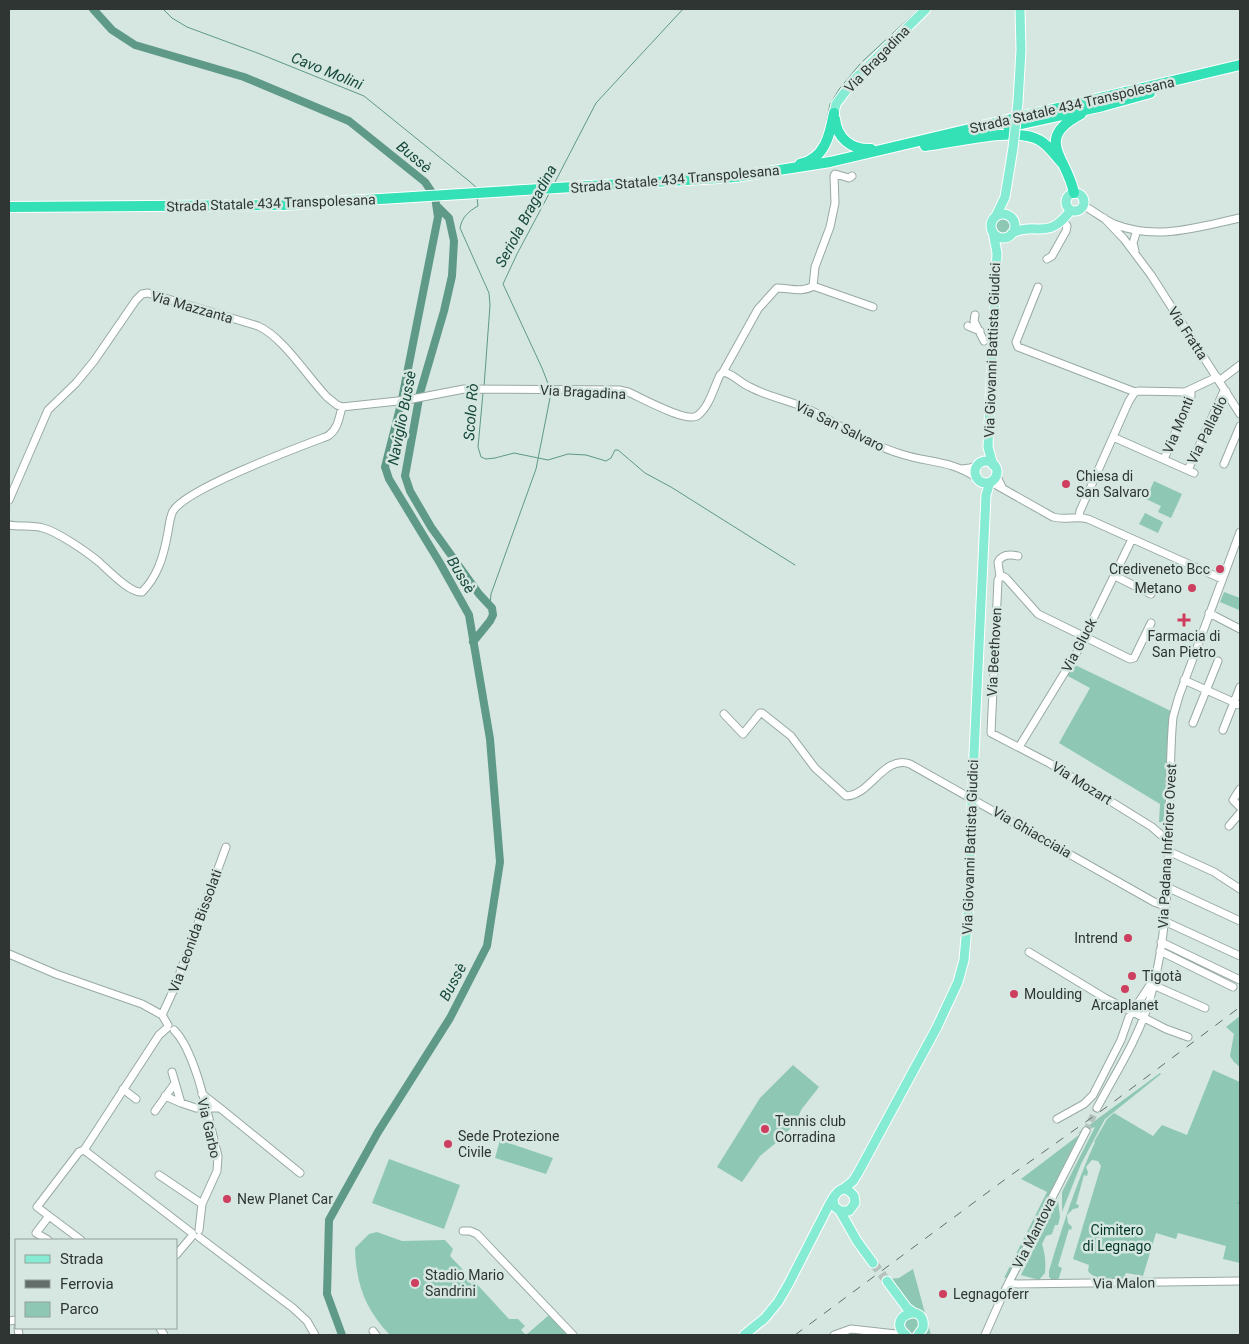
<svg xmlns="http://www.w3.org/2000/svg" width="1249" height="1344" viewBox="0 0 1249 1344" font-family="Roboto,sans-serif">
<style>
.green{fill:#8ec8b5}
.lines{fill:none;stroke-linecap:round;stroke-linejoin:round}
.stream{stroke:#5f9987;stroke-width:1}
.river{stroke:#5f9987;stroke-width:8}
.minor-tunnel{stroke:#b4c3bd;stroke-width:7;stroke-dasharray:7 3.5;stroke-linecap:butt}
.major-tunnel{stroke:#b4c3bd;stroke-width:9;stroke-dasharray:9 4.5;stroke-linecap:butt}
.minor-casing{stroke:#98a9a3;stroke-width:9}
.major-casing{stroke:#fff;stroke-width:11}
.highway-casing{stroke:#fff;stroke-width:12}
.minor{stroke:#fff;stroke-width:7}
.major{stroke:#85ecd3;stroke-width:9}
.highway{stroke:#34e0b6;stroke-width:10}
.rail{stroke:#636e6a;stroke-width:1;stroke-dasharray:9 9;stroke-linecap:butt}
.major-bridge-casing{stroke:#fff;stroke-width:11;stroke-linecap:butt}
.major-bridge{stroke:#85ecd3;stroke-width:9}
.poi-dot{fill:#ce3e5e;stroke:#d5e7e0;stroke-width:2}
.labels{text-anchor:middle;stroke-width:5;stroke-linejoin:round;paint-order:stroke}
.street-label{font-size:14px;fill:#2e3533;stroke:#d5e7e0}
.poi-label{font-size:14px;fill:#2e3533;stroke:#d5e7e0;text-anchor:start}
.park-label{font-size:14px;fill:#003528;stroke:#d5e7e0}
.water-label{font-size:15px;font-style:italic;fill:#16483b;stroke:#d5e7e0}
</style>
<rect width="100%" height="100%" fill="#d5e7e0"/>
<!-- green -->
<path class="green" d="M995 226a8 8 0 1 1 16 0a8 8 0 1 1-16 0Z
M1154 481 1182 494 1171 518 1158 512 1161 506 1146 499Z
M1145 513 1163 522 1158 533 1139 524Z
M1224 592 1240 598 1239 610 1220 602Z
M1073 664 1171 711 1166 823 1159 822 1160 804 1059 743 1090 688 1066 675Z
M1240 1016V1067L1234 1062 1230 1056 1234 1034 1226 1027Z
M793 1065 819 1087 801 1110 797 1121 782 1138 760 1156 742 1182 717 1167 760 1098Z
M1213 1070 1240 1082V1263L1223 1259 1226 1246 1178 1233 1176 1239 1156 1233 1143 1276 1126 1273 1123 1279C1112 1277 1096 1282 1088 1271L1089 1265 1073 1259 1101 1166 1098 1161 1092 1160 1086 1167 1088 1172 1087 1176 1084 1175 1076 1204 1079 1205 1078 1208 1073 1209 1067 1215 1068 1223 1072 1227 1071 1230 1069 1229 1058 1266 1062 1268 1058 1281H1053L1049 1277V1271C1062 1227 1076 1184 1095 1142H1094L1107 1119 1114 1113 1153 1136 1162 1125 1187 1135Z
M1160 1073 1161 1074 1105 1119 1081 1164 1062 1212V1192L1095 1127 1077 1134Z
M1079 1135 1008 1277 1004 1278 1047 1192 1021 1179Z
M500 1140 553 1158 546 1174 495 1158Z
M389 1159 460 1185 444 1229 372 1203Z
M1058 1200 1060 1217 1058 1225H1055L1052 1234 1046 1236 1042 1244C1045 1253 1046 1263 1045 1273L1039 1280 1021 1275Z
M377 1232 402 1241 445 1240 453 1249 450 1256 466 1273 464 1276 471 1284 474 1281 509 1319H518L525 1326 521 1330 526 1335 549 1315 568 1335H390C365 1309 356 1284 355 1248L369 1234Z
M913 1269 931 1335H923L926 1330 890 1279 899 1278Z
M904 1325a8 8 0 1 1 16 0a8 8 0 1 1-16 0Z"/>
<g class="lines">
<!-- stream -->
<path class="stream" d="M163 9 172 18 187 27 260 54 364 96 469 181 477 188
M863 61 919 9
M827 120 830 104 840 88 860 64
M554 184 596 103 683 9
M477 197 478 206C469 211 462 217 460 228L489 293 490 305 484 387
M549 386 542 368 503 284 517 254 550 192
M483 393 478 447 481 457 486 459 495 458 514 453 548 460 568 454 586 455 606 461 611 458 615 450H618L645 473 671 487 795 565
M490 606 491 594 536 469 551 393
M1238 1203H1240"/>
<!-- river -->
<path class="river" d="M93 9 112 30 135 45 244 77 349 121 425 182 435 197 438 217 401 404 385 467 389 479 440 563 469 615 490 739 500 862 487 946 450 1018 378 1132 329 1220 327 1294 342 1335
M438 207 449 218 454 241 452 276 444 311 420 393 405 476 410 491 431 527 479 594 492 608 493 615 490 621 473 642"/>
<!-- minor-tunnel -->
<path class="minor-tunnel" d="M1086 1131 1097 1108"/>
<!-- major-tunnel -->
<path class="major-tunnel" d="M873 1263 887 1281"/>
<defs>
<path id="minor" d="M1084 206C1094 211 1103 219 1114 224 1157 241 1197 227 1240 218
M1104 218 1124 239 1151 275 1240 414
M1135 251 1133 243 1137 230
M1047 259 1052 256 1066 231 1067 226 1063 220
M813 286 873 307
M1038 287 1016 342 1018 347 1135 392
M975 315 974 321 984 341
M968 326 980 331
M723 372C734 374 740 383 750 387 768 397 789 400 808 409 838 424 868 444 901 454 929 463 951 460 977 478
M1219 381 1240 365
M1113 437 1194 473
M1164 459 1191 396V390
M1224 464 1240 426
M962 469 970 468 979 465
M1188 470 1223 393 1226 391
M996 475 1002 487
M991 482 1053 517C1068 521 1075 515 1088 519L1222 579
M9 500 48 410 76 383 94 361 136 300 142 294 148 293 258 326C283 337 307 376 327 397L337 405 342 407 407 400 464 389 619 390 628 392C640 397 686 423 697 416 709 408 714 387 720 375L723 372 758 309 777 288C789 288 803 293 813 286L815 267 830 227 835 203 834 176 835 174 849 178 852 176
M1079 517 1080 511 1129 401 1135 392 1139 391 1185 392 1217 377
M9 525C20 527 32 525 43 528 58 532 87 552 99 562 108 570 131 594 142 592 157 577 163 558 167 537 169 529 169 519 173 511 187 488 299 447 328 436 338 429 339 418 342 407
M1018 556C1010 554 1002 554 998 562L1000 577 998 580 991 733 1049 763 1152 827 1168 841
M1115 576 1151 594
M1000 577 1002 576 1006 578 1038 614 1130 659 1134 658 1151 623
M1209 613 1240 629
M1184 680 1240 705
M724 714 743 734 760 713H762L791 736 815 768 846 796C870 796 884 754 910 764L1154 902 1165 906
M1193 723 1218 661
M1223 730 1240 687
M1019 747 1076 654 1132 539
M1240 789 1233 800 1240 807
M1229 826 1240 813
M1168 851 1214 872 1240 889
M1166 889H1171L1240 921
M1164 921 1240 956
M1161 942 1240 980
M1160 951 1233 987
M1029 952 1105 998 1166 1029 1188 1037
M9 954 56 974 142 1004 162 1015 168 1025
M1153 985 1205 1008
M162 1015 174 989 226 847
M174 1030C197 1053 209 1122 218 1156L217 1171 202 1204 199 1230
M172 1072 181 1103 196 1108H220L202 1094
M123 1089 136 1099
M165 1096 181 1103
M220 1108 300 1173
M1097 1108C1115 1074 1138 1039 1149 1002 1171 929 1168 850 1170 775 1171 756 1171 736 1173 717L1179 696 1240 532
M155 1111 175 1083
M1057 1119 1084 1104 1093 1095 1121 1040 1129 1017 1152 982
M84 1150 192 1233
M159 1175 202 1204
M463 1231H470L477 1234 573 1335
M199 1237 293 1308 307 1321 315 1335
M48 1240 36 1233 49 1216
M81 1240 37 1207 79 1152 84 1150 159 1035 167 1028
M176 1255 193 1235
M1008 1284 1240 1281
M9 1321 16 1320
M18 1328 19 1335
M160 1328 164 1335
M373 1331 376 1335
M834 1335 851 1329 905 1335
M985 1335 1004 1292 1086 1131"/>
<path id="major" d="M1018 102 1021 50 1020 9
M834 113 836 104 854 80 926 9
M1066 202a9 9 0 1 1 18 0a9 9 0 1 1-18 0Z
M991 226a12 12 0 1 1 24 0a12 12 0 1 1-24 0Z
M996 216 1005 197 1013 148
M993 232 997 253 988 447 993 465
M1012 233C1038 221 1047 242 1071 210
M975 472a11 11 0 1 1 22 0a11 11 0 1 1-22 0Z
M843 1189 853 1181 858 1173 937 1027 958 982 964 960 969 904 972 798 986 495 990 482
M840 1211 857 1241 873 1263
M887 1281 907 1308 914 1313
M744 1335 765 1318 778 1302 788 1285 829 1205C835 1194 842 1181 854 1196L855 1203 849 1211H840L834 1206 833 1198
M906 1335C884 1317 927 1300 923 1328L918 1335"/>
<path id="highway" d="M835 119C837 138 851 150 871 149
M1008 127 1103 106 1150 93
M925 146C953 143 1015 126 1039 140 1049 145 1055 156 1063 164
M800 164C825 159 830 134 834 113
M1074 193C1067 157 1033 139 1081 114
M9 207 283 205 735 177 830 162 1240 65"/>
</defs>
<!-- minor casing -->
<use href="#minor" class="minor-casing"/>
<!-- major casing -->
<use href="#major" class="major-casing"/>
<!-- highway casing -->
<use href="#highway" class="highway-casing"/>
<!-- minor -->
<use href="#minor" class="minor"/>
<!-- major -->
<use href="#major" class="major"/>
<!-- highway -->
<use href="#highway" class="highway"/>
<!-- rail -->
<path class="rail" d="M795 1335 1007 1178 1108 1106 1240 1007"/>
<defs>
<path id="major-bridge" d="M1013 148 1018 102"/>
</defs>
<!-- major-bridge casing -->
<use href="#major-bridge" class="major-bridge-casing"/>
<!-- major-bridge -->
<use href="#major-bridge" class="major-bridge"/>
</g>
<!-- markers -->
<g class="poi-dot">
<circle cx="1066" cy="484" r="5"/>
<circle cx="1220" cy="569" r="5"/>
<circle cx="1192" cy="588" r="5"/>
<path d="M1181.5 612.5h5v5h5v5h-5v5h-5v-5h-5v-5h5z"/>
<circle cx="1128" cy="938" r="5"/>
<circle cx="1132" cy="976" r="5"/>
<circle cx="1125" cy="989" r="5"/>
<circle cx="1014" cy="994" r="5"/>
<circle cx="765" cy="1129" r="5"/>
<circle cx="448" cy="1144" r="5"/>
<circle cx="227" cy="1199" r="5"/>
<circle cx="415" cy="1283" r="5"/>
<circle cx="943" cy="1294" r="5"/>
</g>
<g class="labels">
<!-- street labels -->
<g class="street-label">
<text transform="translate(877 59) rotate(-46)" y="5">Via Bragadina</text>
<text transform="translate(1072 105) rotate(-13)" y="5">Strada Statale 434 Transpolesana</text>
<text transform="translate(675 179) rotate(-5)" y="5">Strada Statale 434 Transpolesana</text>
<text transform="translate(271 203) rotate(-2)" y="5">Strada Statale 434 Transpolesana</text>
<text transform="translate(192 307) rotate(16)" y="5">Via Mazzanta</text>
<text transform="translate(1188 333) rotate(57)" y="5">Via Fratta</text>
<text transform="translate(992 350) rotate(-88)" y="5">Via Giovanni Battista Giudici</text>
<text transform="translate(583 392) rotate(3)" y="5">Via Bragadina</text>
<text transform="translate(1178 425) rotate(-68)" y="5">Via Monti</text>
<text transform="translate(840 426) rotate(26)" y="5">Via San Salvaro</text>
<text transform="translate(1207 430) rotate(-64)" y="5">Via Palladio</text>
<text transform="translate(1079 645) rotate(-62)" y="5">Via Gluck</text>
<text transform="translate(994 652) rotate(-87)" y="5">Via Beethoven</text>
<text transform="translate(1082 783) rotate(32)" y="5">Via Mozart</text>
<text transform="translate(1032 832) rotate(30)" y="5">Via Ghiacciaia</text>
<text transform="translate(1167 846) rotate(-87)" y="5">Via Padana Inferiore Ovest</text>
<text transform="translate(970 847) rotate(-88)" y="5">Via Giovanni Battista Giudici</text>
<text transform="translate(195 931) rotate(-70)" y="5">Via Leonida Bissolati</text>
<text transform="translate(209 1128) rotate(77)" y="5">Via Garbo</text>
<text transform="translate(1034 1233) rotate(-63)" y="5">Via Mantova</text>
<text transform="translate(1124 1283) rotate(-1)" y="5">Via Malon</text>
</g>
<!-- poi labels -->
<g class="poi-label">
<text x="1076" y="481">Chiesa di<tspan x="1076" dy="16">San Salvaro</tspan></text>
<text x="1210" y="574" text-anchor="end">Crediveneto Bcc</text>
<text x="1182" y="593" text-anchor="end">Metano</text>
<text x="1184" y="641" text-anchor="middle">Farmacia di<tspan x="1184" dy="16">San Pietro</tspan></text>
<text x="1118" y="943" text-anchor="end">Intrend</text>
<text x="1142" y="981">Tigotà</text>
<text x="1024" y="999">Moulding</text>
<text x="1125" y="1010" text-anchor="middle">Arcaplanet</text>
<text x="775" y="1126">Tennis club<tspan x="775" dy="16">Corradina</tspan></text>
<text x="458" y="1141">Sede Protezione<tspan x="458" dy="16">Civile</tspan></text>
<text x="237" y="1204">New Planet Car</text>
<text x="425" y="1280">Stadio Mario<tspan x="425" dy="16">Sandrini</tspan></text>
<text x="953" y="1299">Legnagoferr</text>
</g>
<!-- park labels -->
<g class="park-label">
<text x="1117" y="1235">Cimitero<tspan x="1117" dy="16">di Legnago</tspan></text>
</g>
<!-- water labels -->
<g class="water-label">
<text transform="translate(327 71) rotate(22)" y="5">Cavo Molini</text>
<text transform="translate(414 157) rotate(40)" y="5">Bussè</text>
<text transform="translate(526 216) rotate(-62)" y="5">Seriola Bragadina</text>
<text transform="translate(471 412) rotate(-86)" y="5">Scolo Rò</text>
<text transform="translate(402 418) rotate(-79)" y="5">Naviglio Bussè</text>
<text transform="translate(461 575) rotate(59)" y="5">Bussè</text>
<text transform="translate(453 982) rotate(-62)" y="5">Bussè</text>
</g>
</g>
<!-- border -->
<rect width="1249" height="1344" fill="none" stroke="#2e3533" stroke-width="20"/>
<!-- legend -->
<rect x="15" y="1239" width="162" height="90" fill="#d5e7e0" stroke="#92a09b"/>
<rect x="25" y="1255" width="25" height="8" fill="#85ecd3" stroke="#92a09b"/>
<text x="60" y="1264" font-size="15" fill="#2e3533">Strada</text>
<rect x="25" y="1280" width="25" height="8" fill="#636e6a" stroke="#92a09b"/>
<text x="60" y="1289" font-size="15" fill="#2e3533">Ferrovia</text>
<rect x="25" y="1302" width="25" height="15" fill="#8ec8b5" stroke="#92a09b"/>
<text x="60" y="1314" font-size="15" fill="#2e3533">Parco</text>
</svg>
